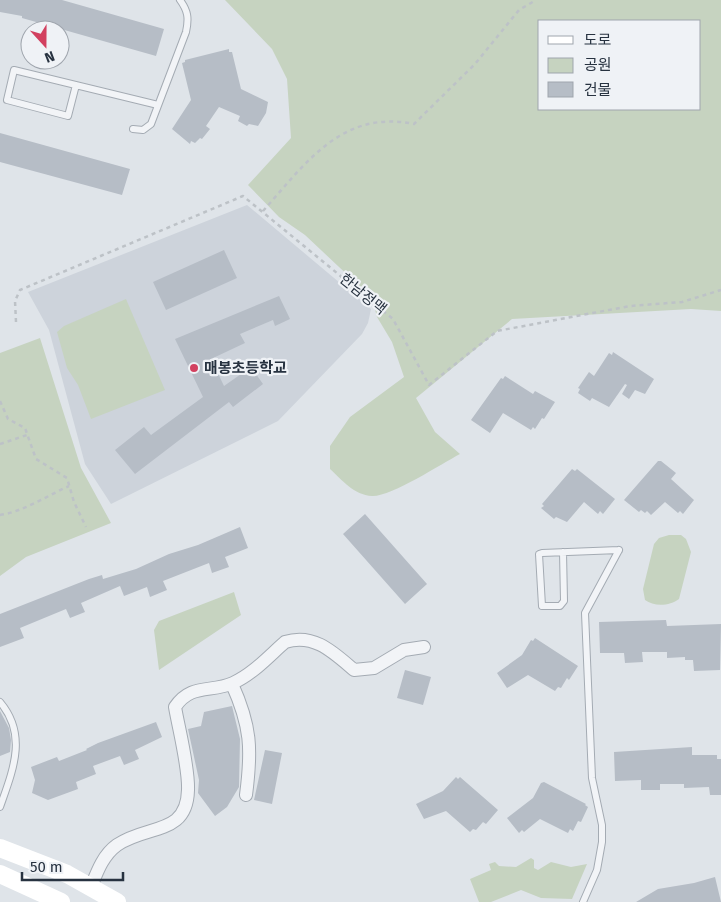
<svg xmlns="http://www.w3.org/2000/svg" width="721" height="902" viewBox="0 0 721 902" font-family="'Fira Sans','Noto Sans KR',sans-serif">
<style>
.built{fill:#cdd3db}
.green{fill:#c6d3c0;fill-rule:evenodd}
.building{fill:#b6bdc6}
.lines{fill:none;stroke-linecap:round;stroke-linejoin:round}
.lane-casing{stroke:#a4abb3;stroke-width:8}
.street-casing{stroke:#a4abb3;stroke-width:14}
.path{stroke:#bdc2c7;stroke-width:2.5;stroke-dasharray:4 4;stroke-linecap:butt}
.lane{stroke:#f2f4f7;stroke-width:6}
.street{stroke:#f2f4f7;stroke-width:12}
.secondary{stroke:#fff;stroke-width:18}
.poi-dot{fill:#d2405f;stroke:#eff2f6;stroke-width:2}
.labels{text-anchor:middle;stroke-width:4.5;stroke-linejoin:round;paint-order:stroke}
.street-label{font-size:15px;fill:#273240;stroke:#eff2f6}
.poi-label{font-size:15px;font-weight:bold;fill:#273240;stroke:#eff2f6;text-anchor:start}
</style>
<rect width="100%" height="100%" fill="#dfe4e9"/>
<!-- built -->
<path class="built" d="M247 205 371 309 368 323 362 334 278 421 111 504 85 464 49 330 28 292Z"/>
<!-- green -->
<path class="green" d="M225 0H721V311L691 309 512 319 416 398 435 432 460 454C441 464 391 497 372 496 354 495 342 480 330 469V446L350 417 404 377 392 342 377 317 372 298 305 235 279 217 248 185 291 138 287 79 272 49ZM540 21H700V109H540Z
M126 299 165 390 91 419 78 385 67 368 57 332 64 326Z
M40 338 81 468 111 523 26 557 0 576V353Z
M669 535H681L686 539 691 552 679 599C670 606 654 607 645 600L643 589 654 544 659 538Z
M234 592 241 615 159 670 154 630 159 621Z
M531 858 534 860V868L538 870 551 862 571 867 587 864 572 899 541 898 521 890 491 902H479L470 879 491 870 489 864 495 862 499 866 516 867Z"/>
<!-- building -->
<path class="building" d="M0 0H62L164 29 156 56 22 18V16L0 12Z
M229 49V52H232L241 89 268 102 266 113 258 126 249 124 247 126 238 121 240 116 219 107 206 126 210 129 202 139 200 138 195 143 191 141 190 144 172 129 191 100 182 63 185 62V60Z
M0 133 130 169 122 195 0 162Z
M224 250 237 278 166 310 153 282Z
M279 296 290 319 275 326 273 320 240 334 245 343 211 359 224 386 251 367 263 384 233 407 229 402 135 474 115 450 144 427 151 435 203 397 175 339Z
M613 352 654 379 645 394 635 390 629 399 622 394 627 385 625 384 609 407 592 398 590 401 578 393 580 389 578 388 589 372 594 376 609 353 612 355Z
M505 376 533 394 535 391 555 402 544 419 542 418 535 429 533 427 531 430 503 413 490 433 471 420 501 378 503 379Z
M658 461H661L676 473 671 479 694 500 683 514 680 511 678 513 665 502 651 515 647 511 645 513 641 510 639 512 624 500Z
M572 469 575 471 577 469 615 499 603 514 600 511 598 514 584 502 567 522 556 517 554 519 541 508 544 506 542 504Z
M365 514 427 584 405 604 343 534Z
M240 527 248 548 225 557 229 567 212 573 209 563 163 581 167 590 150 597 147 587 124 596 120 586 81 603 85 612 70 618 66 609 20 628 24 638 0 647V614L89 579 102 575 103 579 136 569 169 554 198 545Z
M666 620 667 626 721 624 720 670 694 671 693 660H685V657L667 658V652H642L643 662 625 663 624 653H600L599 622Z
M535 638 578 666 569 680 567 678 561 688 558 687 555 691 528 675 507 688 497 673 522 655 531 640 533 641Z
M405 670 431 677 423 705 397 698Z
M232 706 240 739 239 787 227 807 215 816 198 793 199 780 188 729 201 726 204 712Z
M0 711 9 728 11 740 10 752 0 756Z
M156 722 162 737 135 750 139 759 124 765 120 756 93 766 96 774 76 782 78 789 48 800 32 793 35 780 31 767 57 757 59 761 87 750 86 749 98 743Z
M692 747V755H717V759H721V795H710L709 787 684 788V784H660V790H641V780L615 781 614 752Z
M265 750 282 753 272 804 254 800Z
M456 777 458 779 460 777 498 810 486 824 483 822 476 830 473 829 470 832 446 811 424 819 416 804 443 791Z
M544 782 586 804 585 805 588 807 581 822 578 821 573 831 570 829 568 833 540 819 524 832 522 830 519 833 507 818 533 798 541 783Z
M715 877 721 902H636L658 889 694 883Z"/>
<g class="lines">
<defs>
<path id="lane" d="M76 85 68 116 7 100 14 70 158 105
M133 129 143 130 151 124 186 32C189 18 188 11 180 0
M563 552 564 601 560 606H542L539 554 542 553C568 552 593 551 619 550
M0 702C28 735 13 770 0 807
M583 902 597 870 602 842V825L592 778 585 613 619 550"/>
<path id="street" d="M232 684C251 726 252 749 246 795
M91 887C97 872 103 855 117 845 147 824 187 836 188 790 189 768 179 730 175 707 191 683 211 693 233 683 253 674 269 656 285 642 314 633 333 652 354 670L374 668 404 650 424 647"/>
</defs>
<!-- lane casing -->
<use href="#lane" class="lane-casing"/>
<!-- street casing -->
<use href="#street" class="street-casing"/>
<!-- path -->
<path class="path" d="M263 211C305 164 342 109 414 124L475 64 519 10 536 0
M16 322 15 301 20 290 243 196 393 319 429 385 497 331 630 306 682 302 721 290
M0 401 8 419 25 428 36 459 67 478 74 502 86 527
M0 444 27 435
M0 515C22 512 47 496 69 486"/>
<!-- lane -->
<use href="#lane" class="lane"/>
<!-- street -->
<use href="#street" class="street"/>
<!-- secondary -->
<path class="secondary" d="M0 848 67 874 117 902
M0 874 61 902"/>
</g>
<!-- markers -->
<circle class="poi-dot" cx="194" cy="368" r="5"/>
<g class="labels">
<!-- street labels -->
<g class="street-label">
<text transform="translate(363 294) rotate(39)" y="5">한남정맥</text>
</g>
<!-- poi labels -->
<g class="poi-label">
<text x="204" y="373">매봉초등학교</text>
</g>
</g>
<!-- legend -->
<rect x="538" y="20" width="162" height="90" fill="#eff2f6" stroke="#9fa5ad"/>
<rect x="548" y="36" width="25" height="8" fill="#ffffff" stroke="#9fa5ad"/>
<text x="584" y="45" font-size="15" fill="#273240">도로</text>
<rect x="548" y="58" width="25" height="15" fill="#c6d3c0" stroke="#9fa5ad"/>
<text x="584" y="70" font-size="15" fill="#273240">공원</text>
<rect x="548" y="82" width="25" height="15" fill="#b6bdc6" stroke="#9fa5ad"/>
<text x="584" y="95" font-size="15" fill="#273240">건물</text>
<!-- north arrow -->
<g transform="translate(45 45) rotate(159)"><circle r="24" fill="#eff2f6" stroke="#9fa5ad"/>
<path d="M0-4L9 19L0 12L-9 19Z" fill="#d2405f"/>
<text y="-8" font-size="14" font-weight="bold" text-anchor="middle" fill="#273240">N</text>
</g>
<!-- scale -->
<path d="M22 872v8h101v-8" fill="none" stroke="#273240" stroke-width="2.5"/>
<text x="30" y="872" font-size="15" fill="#273240" stroke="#eff2f6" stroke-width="4" paint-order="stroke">50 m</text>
</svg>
